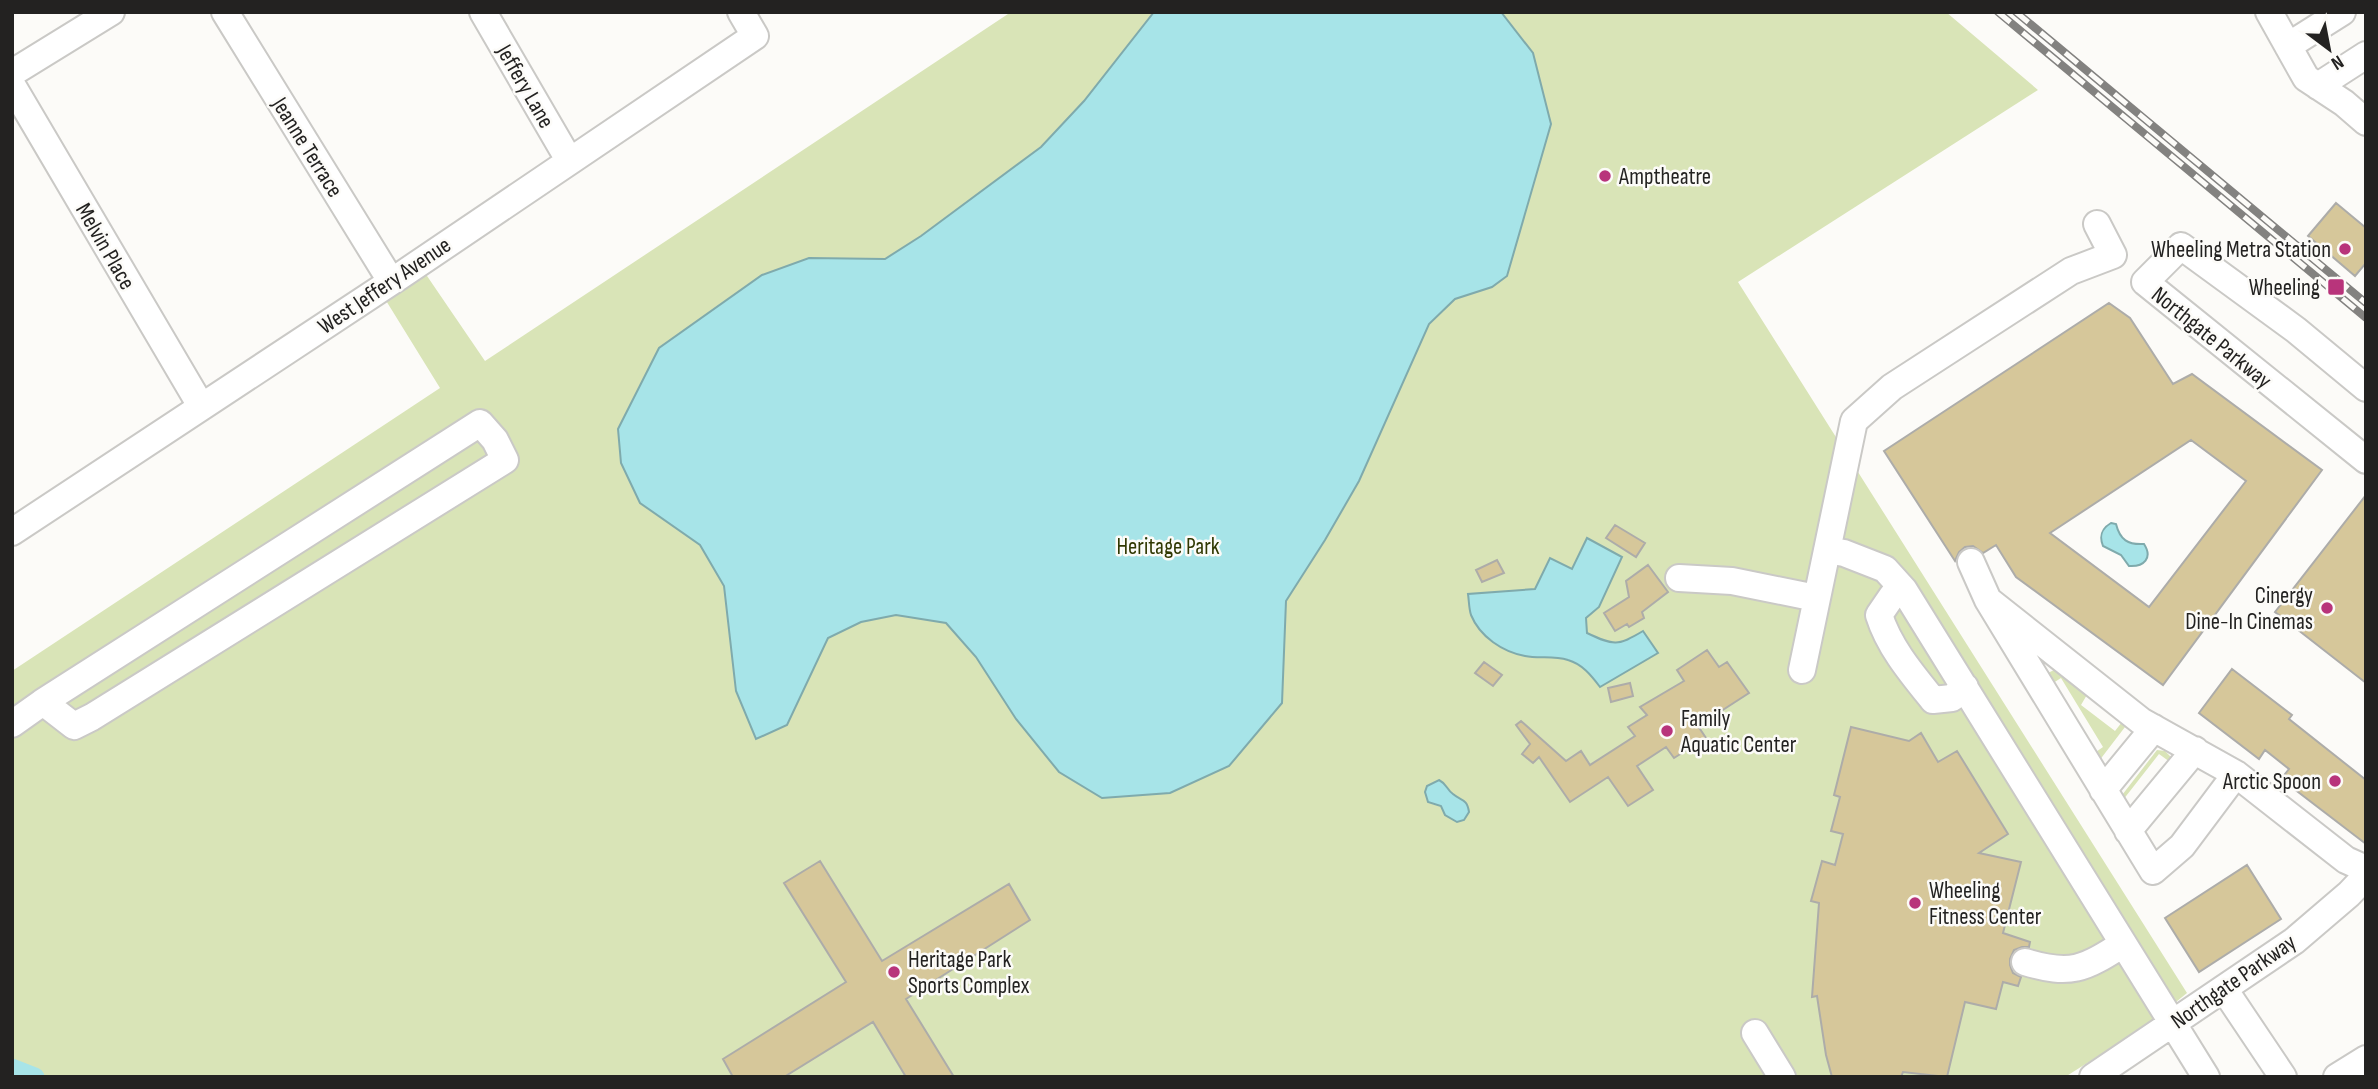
<svg xmlns="http://www.w3.org/2000/svg" width="2378" height="1089" viewBox="0 0 2378 1089" font-family="'Sofia Sans Condensed',sans-serif">
<style>
.green{fill:#d9e4b7}
.water{fill:#a7e4e8;stroke:#7faaac;stroke-width:2}
.lines{fill:none;stroke-linecap:round;stroke-linejoin:round}
.canal{stroke:#a7e4e8;stroke-width:19}
.building{fill:#d6c79a;stroke:#adaca9;stroke-width:2;fill-rule:evenodd}
.minor-casing{stroke:#cac9c6;stroke-width:30}
.minor{stroke:#fff;stroke-width:26}
.rail-casing{stroke:#838280;stroke-width:8}
.rail{stroke:#fcfbf8;stroke-width:5;stroke-dasharray:16;stroke-linecap:butt}
.poi-dot{fill:#b8347b;stroke:#fcfbf8;stroke-width:2.5}
.labels{text-anchor:middle;stroke-width:5;stroke-linejoin:round;paint-order:stroke}
.street-label{font-size:23px;fill:#232221;stroke:#fcfbf8}
.poi-label{font-size:23px;fill:#232221;stroke:#fcfbf8;text-anchor:start}
.park-label{font-size:23px;fill:#303802;stroke:#fcfbf8}
</style>
<rect width="100%" height="100%" fill="#fcfbf8"/>
<!-- green -->
<path class="green" d="M1011 12H1946L2038 90 1738 282 2187 993 2149 1024 2065 1077H12V671L440 388 385 299 425 273 485 361Z
M2056 669 2088 693 2081 705 2115 731 2122 722 2126 721 2139 732 2136 734 2125 727 2099 761 2109 770 2104 775 2093 754 2103 747 2061 678 2050 685 2046 677 2048 673Z
M2157 750 2165 751 2172 758 2170 762 2159 754 2123 800 2133 808 2134 812 2119 799Z"/>
<!-- water -->
<path class="water" d="M1154 12H1501L1533 53 1551 124 1507 276 1492 287 1455 299 1429 324 1359 481 1325 540 1286 601 1282 703 1229 766 1170 793 1102 798 1059 772 1016 719 976 657 946 623 896 615 861 622 828 638 787 725 756 739 736 691 724 586 700 545 640 503 621 463 618 429 659 348 762 275 809 258 885 259 921 236 1041 147 1084 101Z
M2111 523 2116 524C2120 540 2128 545 2144 544 2153 558 2144 567 2129 566L2121 555 2103 546C2099 536 2101 529 2111 523Z
M1587 538 1622 557 1599 607 1586 618 1587 633C1614 646 1618 646 1643 631L1658 653 1600 687C1591 675 1582 664 1568 660 1553 655 1539 659 1525 656 1503 652 1480 637 1471 615 1469 609 1469 601 1468 594L1535 589 1550 558 1572 569Z
M1439 780C1447 784 1446 789 1453 794 1461 801 1467 798 1469 812L1464 820 1457 822 1445 815 1441 806 1428 802 1425 792 1427 786Z"/>
<g class="lines">
<!-- canal -->
<path class="canal" d="M12 1068 35 1077"/>
</g>
<!-- building -->
<path class="building" d="M2336 203 2366 228V263L2355 276 2308 236Z
M2109 303 2130 318 2173 384 2192 374 2322 470 2163 685 2016 577 1996 545 1983 553 1973 546 1965 547 1959 552 1955 561 1884 451ZM2191 440 2246 481 2149 607 2050 533Z
M2366 495V683L2275 612Z
M1615 525 1645 543 1636 557 1606 538Z
M1497 560 1504 573 1482 582 1476 570Z
M1648 565 1668 592 1642 612 1644 618 1629 627 1627 624 1615 631 1604 613 1629 597 1626 581Z
M1707 650 1719 667 1727 662 1749 693 1698 726 1706 738 1674 758 1666 747 1637 766 1653 790 1628 806 1608 777 1570 802 1539 757 1533 763 1522 754 1530 744 1516 725 1521 721 1566 761 1581 751 1590 765 1635 736 1628 727 1647 715 1640 707 1684 681 1677 670Z
M1484 662 1502 675 1493 686 1475 673Z
M2232 669 2292 715 2289 719 2366 780V844L2281 779 2289 769 2265 750 2259 759 2199 713Z
M1630 683 1633 696 1611 702 1608 688Z
M1851 727 1909 741 1921 733 1938 762 1957 751 2008 834 1979 853 2021 862 2003 933 2030 942 2029 947H2022L2014 950 2010 959V965L2013 973 2021 977 2018 986 2003 982 1996 1009 1965 1002 1947 1077 1903 1072 1901 1077H1832L1826 1055 1817 996 1812 997 1819 903 1811 901 1822 861 1835 865 1843 834 1831 831 1840 797 1834 795Z
M820 861 882 961 1009 884 1030 920 906 999 954 1077H906L873 1022 784 1077H733L723 1059 846 982 784 883Z
M2247 865 2281 919 2199 972 2165 918Z"/>
<g class="lines">
<defs>
<path id="minor" d="M225 12 391 281
M483 12 569 160
M2269 12 2306 78 2344 103 2366 122
M2288 46 2342 12
M12 73 111 12
M12 85 201 406
M2318 86 2366 55
M2366 388 2296 330 2181 246 2145 282 2366 460
M480 423 495 440 505 460 92 717 74 726 43 702Z
M12 532 400 276 755 36 741 12
M1827 550 1844 553 1885 569 1904 590 2206 1077
M1971 562 1988 600
M1679 578 1732 581 1816 598
M1904 590 1892 596 1879 615C1889 647 1912 674 1933 700L1952 698 1965 687
M1802 670 1854 421 1892 387 2071 271 2113 255 2097 224
M12 724 43 702
M2236 774 2182 846 2153 871 1988 600 2141 721 2236 774 2346 860 2366 869
M2103 790 2154 728
M2128 831 2195 750
M2025 962C2071 976 2084 969 2123 944
M2224 989 2283 1077
M1755 1033 1782 1077
M2093 1077 2294 941 2349 894 2366 876
M2337 1077 2366 1059"/>
</defs>
<!-- minor casing -->
<use href="#minor" class="minor-casing"/>
<!-- minor -->
<use href="#minor" class="minor"/>
<defs>
<path id="rail" d="M1998 12 2366 318
M2016 12 2366 303"/>
</defs>
<!-- rail casing -->
<use href="#rail" class="rail-casing"/>
<!-- rail -->
<use href="#rail" class="rail"/>
</g>
<!-- markers -->
<g class="poi-dot">
<circle cx="1605" cy="176" r="7"/>
<circle cx="2345" cy="249" r="7"/>
<rect x="2327" y="278" width="18" height="18" rx="3.5"/>
<circle cx="2327" cy="608" r="7"/>
<circle cx="1667" cy="731" r="7"/>
<circle cx="2335" cy="781" r="7"/>
<circle cx="1915" cy="903" r="7"/>
<circle cx="894" cy="972" r="7"/>
</g>
<g class="labels">
<!-- street labels -->
<g class="street-label">
<text transform="translate(526 86) rotate(60)" y="8">Jeffery Lane</text>
<text transform="translate(308 147) rotate(58)" y="8">Jeanne Terrace</text>
<text transform="translate(106 246) rotate(60)" y="8">Melvin Place</text>
<text transform="translate(384 285) rotate(-34)" y="8">West Jeffery Avenue</text>
<text transform="translate(2212 337) rotate(39)" y="8">Northgate Parkway</text>
<text transform="translate(2233 981) rotate(-35)" y="8">Northgate Parkway</text>
</g>
<!-- poi labels -->
<g class="poi-label">
<text x="1619" y="184">Amptheatre</text>
<text x="2331" y="257" text-anchor="end">Wheeling Metra Station</text>
<text x="2320" y="295" text-anchor="end">Wheeling</text>
<text x="2313" y="603" text-anchor="end">Cinergy<tspan x="2313" dy="26">Dine-In Cinemas</tspan></text>
<text x="1681" y="726">Family<tspan x="1681" dy="26">Aquatic Center</tspan></text>
<text x="2321" y="789" text-anchor="end">Arctic Spoon</text>
<text x="1929" y="898">Wheeling<tspan x="1929" dy="26">Fitness Center</tspan></text>
<text x="908" y="967">Heritage Park<tspan x="908" dy="26">Sports Complex</tspan></text>
</g>
<!-- park labels -->
<g class="park-label">
<text x="1168" y="554">Heritage Park</text>
</g>
</g>
<!-- border -->
<rect width="2378" height="1089" fill="none" stroke="#232221" stroke-width="28"/>
<!-- north arrow -->
<g transform="translate(2329 49) rotate(148)" stroke="#fcfbf8" stroke-width="5" paint-order="stroke">
<path d="M0-5L12 26L0 18L-12 26Z" fill="#232221"/>
<text y="-10" font-size="19" font-weight="bold" text-anchor="middle" fill="#232221">N</text>
</g>
</svg>
